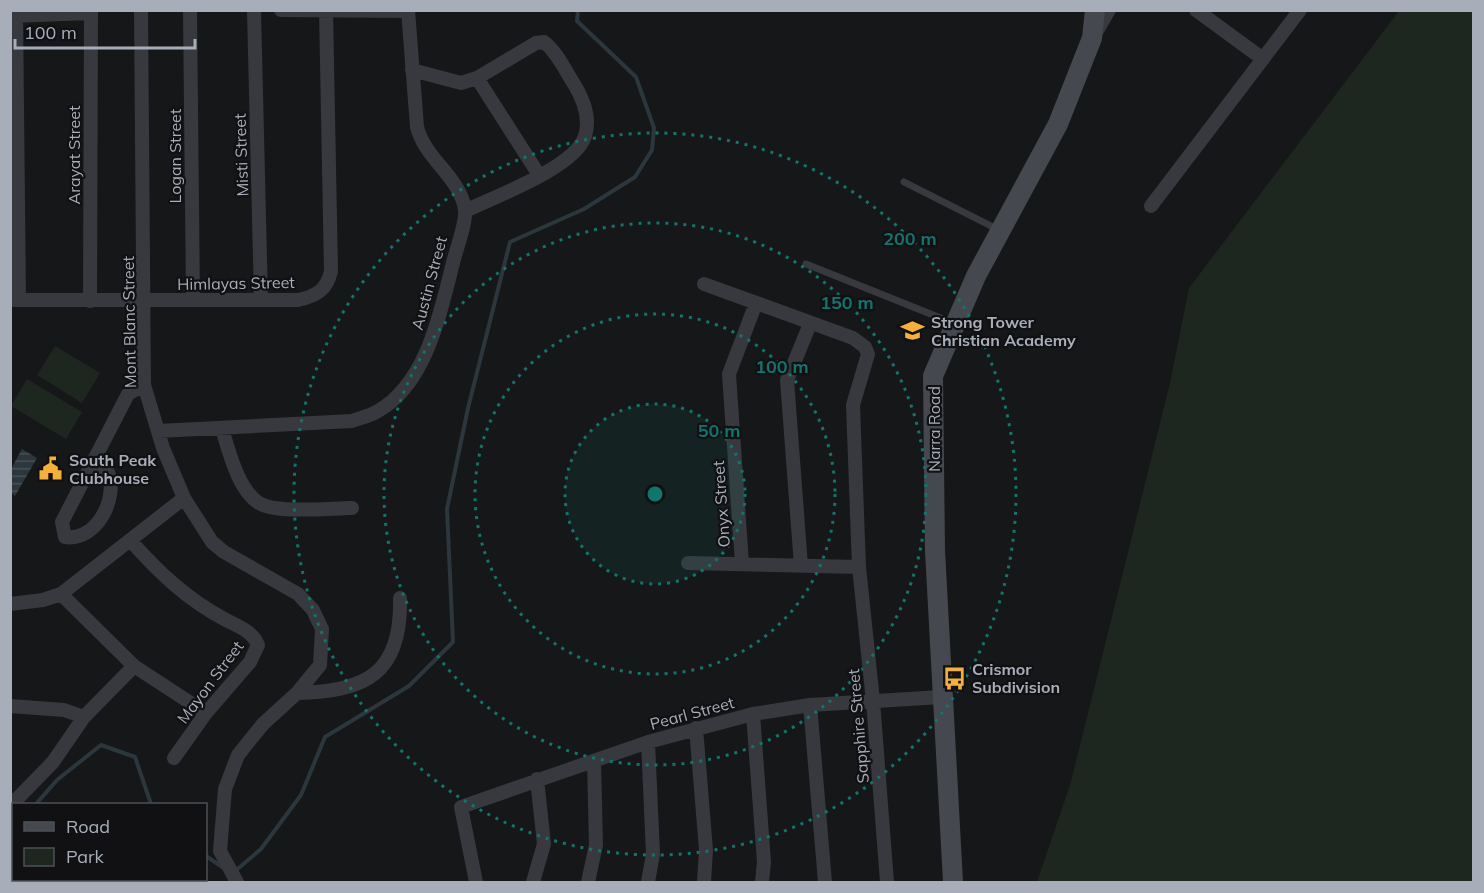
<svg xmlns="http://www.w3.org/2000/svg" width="1484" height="893" viewBox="0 0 1484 893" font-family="Mulish,sans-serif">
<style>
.green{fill:#1e271f}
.water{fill:url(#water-rules)}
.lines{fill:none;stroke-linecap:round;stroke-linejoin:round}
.stream{stroke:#2c363d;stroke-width:4}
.lane{stroke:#37393e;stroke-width:7}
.street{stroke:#37393e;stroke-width:14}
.secondary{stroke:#45484e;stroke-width:20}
.ring{fill:none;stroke:#0f766e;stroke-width:3;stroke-dasharray:3 6}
.labels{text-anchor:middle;stroke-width:4.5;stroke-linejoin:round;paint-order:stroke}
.street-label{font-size:16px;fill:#a8aeb9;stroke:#111114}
.poi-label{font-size:16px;font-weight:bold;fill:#a8aeb9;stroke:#111114;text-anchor:start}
.centre{fill:#0f766e;stroke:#111114;stroke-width:3}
.ring-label{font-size:18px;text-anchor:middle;font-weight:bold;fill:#0f766e;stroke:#111114;stroke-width:4.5;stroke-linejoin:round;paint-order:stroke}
</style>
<defs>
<pattern id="water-rules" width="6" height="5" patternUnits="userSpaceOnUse" patternTransform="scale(1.5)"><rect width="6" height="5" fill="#2c363d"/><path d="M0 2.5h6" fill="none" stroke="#485157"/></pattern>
</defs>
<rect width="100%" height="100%" fill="#161719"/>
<!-- green -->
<path class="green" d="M1399 11H1473V882H1037L1071 782 1170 383 1189 288Z
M55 346 100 373 82 403 37 375Z
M27 379 82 412 66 439 11 406Z"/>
<!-- water -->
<path class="water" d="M22 449 37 458 15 496 11 493V469Z"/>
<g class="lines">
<!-- stream -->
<path class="stream" d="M36 804 57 780 101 745 135 757 151 804
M10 829 14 827
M206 856 225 869
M234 872 261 849 301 795 325 737 409 686 453 642 447 509 468 408 510 242 584 209 635 177 652 150 654 128 636 77 577 21 578 10"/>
<!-- lane -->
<path class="lane" d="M904 182 999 230
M806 264 953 323"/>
<!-- street -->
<path class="street" d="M16 10 19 300
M141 10 144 385 163 448 184 498 212 542 224 552 298 594 313 610 322 629 320 665 297 693 263 724 238 755 225 789 220 851 237 882
M190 10 193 300
M254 10 261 300
M281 10 408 11
M1196 10 1263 59
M10 16 91 13
M1095 34 1109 10
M412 70 461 83 477 78 536 43 544 42C557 52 565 70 574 84 583 99 591 117 585 136 576 167 494 197 465 211
M477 78 539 175
M1151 206 1300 10
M704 284 853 338 865 347 868 354 853 405 859 567 873 701 887 882
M10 300H298C316 296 327 290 331 271L326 10
M90 301 91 10
M222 429C229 451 238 490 259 503 277 514 330 508 352 508
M158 431 352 421C360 418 370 416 378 411 427 383 440 313 453 263 456 250 467 221 465 209 459 176 425 159 417 127L408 10
M93 464 107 470C120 496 97 542 65 537L62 522 128 394 144 385
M130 540C159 573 188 600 226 620 239 627 252 631 258 645L250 662 206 713 174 758
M688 563 859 567
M742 564 729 374 756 303
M801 566 787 380 810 324
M61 594 134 666 206 713
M10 604 43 600 61 594 184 498
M297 693C366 692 402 673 400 598
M810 705 825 882
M10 706 64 710 84 717
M753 714 764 862 762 882
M696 728 706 850 704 882
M648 742 653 854 648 882
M10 801 18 798 53 762 84 717 134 666
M476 882 461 807 648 742 753 714 810 705 942 697
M533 882 544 844 537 779
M588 882 596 845 594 761"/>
<!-- secondary -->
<path class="secondary" d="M953 882 935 551 933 376 976 276 1058 124 1092 38 1095 10"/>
</g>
<!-- distance rings -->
<circle cx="655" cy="494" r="90" fill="#0f766e" fill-opacity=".12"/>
<g class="ring">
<circle cx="655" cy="494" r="90"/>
<circle cx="655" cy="494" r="180"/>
<circle cx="655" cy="494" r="271"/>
<circle cx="655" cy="494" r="361"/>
</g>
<!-- icons -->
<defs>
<symbol id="school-bare" viewBox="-9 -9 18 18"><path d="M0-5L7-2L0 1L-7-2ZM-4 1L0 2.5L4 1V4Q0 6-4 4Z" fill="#f4b133" stroke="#111114" stroke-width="2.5" paint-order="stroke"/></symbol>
<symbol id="civic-bare" viewBox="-9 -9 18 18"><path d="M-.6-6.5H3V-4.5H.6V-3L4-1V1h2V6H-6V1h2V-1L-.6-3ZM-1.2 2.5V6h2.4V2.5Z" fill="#f4b133" stroke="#111114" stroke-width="2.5" paint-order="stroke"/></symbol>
<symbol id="bus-bare" viewBox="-9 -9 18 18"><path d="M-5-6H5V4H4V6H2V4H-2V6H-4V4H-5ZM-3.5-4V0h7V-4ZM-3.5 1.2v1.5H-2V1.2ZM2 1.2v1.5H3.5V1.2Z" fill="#f4b133" stroke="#111114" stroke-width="2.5" paint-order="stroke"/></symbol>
</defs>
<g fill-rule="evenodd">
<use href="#school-bare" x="896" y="314" width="33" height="33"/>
<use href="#civic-bare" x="34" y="452" width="33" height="33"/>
<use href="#bus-bare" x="938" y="662" width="33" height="33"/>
</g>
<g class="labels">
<!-- street labels -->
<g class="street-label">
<text transform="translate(74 155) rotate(-90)" y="6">Arayat Street</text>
<text transform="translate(241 155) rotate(-92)" y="6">Misti Street</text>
<text transform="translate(175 156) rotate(-90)" y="6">Logan Street</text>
<text transform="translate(236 283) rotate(-1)" y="6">Himlayas Street</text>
<text transform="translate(429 283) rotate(-75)" y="6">Austin Street</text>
<text transform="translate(129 322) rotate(-91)" y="6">Mont Blanc Street</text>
<text transform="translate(934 429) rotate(-90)" y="6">Narra Road</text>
<text transform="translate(721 504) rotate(-94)" y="6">Onyx Street</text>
<text transform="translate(210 682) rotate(-53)" y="6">Mayon Street</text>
<text transform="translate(692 713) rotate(-15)" y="6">Pearl Street</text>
<text transform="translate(858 726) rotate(-95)" y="6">Sapphire Street</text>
</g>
<!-- poi labels -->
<g class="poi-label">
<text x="931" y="328">Strong Tower<tspan x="931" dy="18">Christian Academy</tspan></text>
<text x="69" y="466">South Peak<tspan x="69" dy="18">Clubhouse</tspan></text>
<text x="972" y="675">Crismor<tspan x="972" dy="18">Subdivision</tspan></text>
</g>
</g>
<circle cx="655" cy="494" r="9" class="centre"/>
<g class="ring-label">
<text x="910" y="245">200 m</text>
<text x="847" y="309">150 m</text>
<text x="782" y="373">100 m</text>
<text x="719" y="437">50 m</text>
</g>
<!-- border -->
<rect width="1484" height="893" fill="none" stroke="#a8aeb9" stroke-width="24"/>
<!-- legend -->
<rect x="12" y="803" width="195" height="78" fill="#111114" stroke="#4d5056" stroke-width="1.5"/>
<rect x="24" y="822" width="30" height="9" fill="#45484e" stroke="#4d5056" stroke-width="1.5"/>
<text x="66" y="833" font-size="18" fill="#a8aeb9">Road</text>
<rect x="24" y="848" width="30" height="18" fill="#1e271f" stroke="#4d5056" stroke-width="1.5"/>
<text x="66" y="863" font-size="18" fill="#a8aeb9">Park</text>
<!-- scale -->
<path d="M15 39v9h180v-9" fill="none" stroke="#a8aeb9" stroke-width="3"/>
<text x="24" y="39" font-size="18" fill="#a8aeb9" stroke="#111114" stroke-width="4.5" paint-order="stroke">100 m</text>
</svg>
